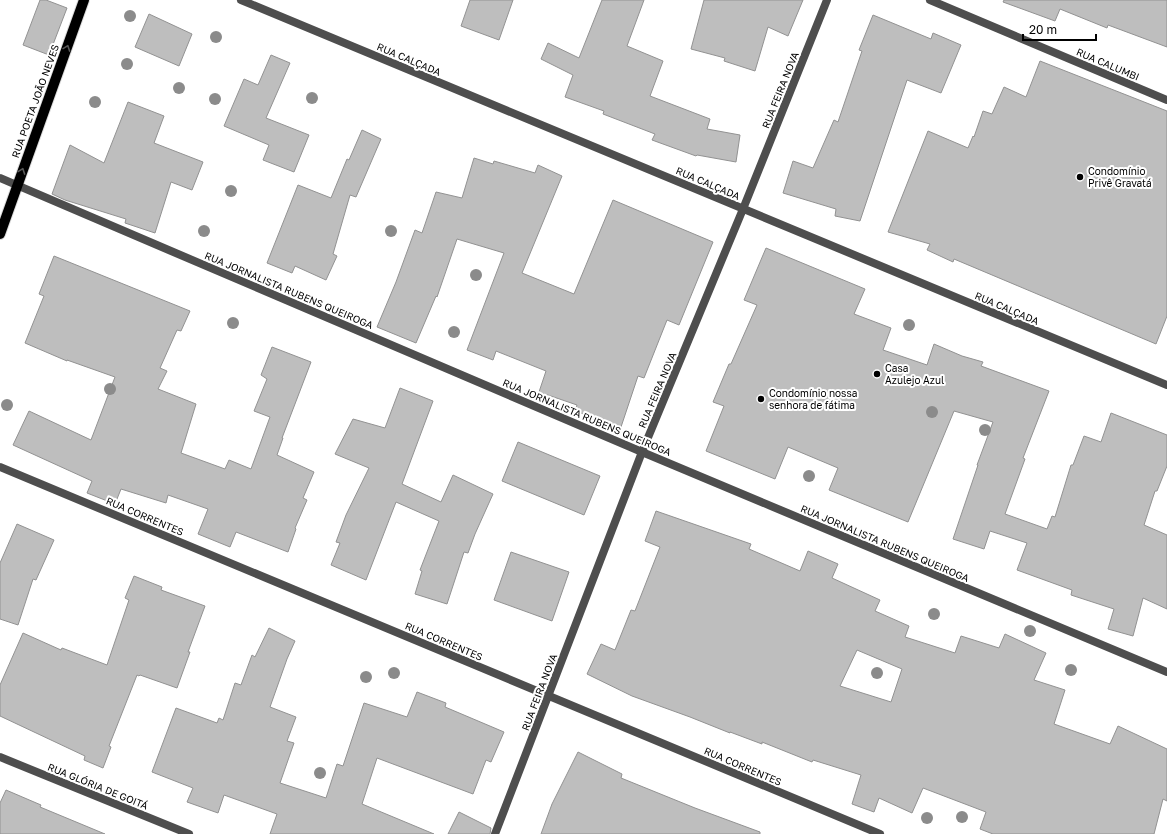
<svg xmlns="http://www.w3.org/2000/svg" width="1167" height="834" viewBox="0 0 1167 834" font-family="'Golos Text',sans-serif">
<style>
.building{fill:#bebebe;stroke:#929292;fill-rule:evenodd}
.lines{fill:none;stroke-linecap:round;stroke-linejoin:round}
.primary-casing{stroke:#dbdbdb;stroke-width:12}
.street{stroke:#4e4e4e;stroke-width:8}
.primary{stroke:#000;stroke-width:10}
.tree{fill:#8b8b8b}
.oneway{stroke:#595959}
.poi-dot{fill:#000;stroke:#fff;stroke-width:1.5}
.labels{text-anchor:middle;stroke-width:4;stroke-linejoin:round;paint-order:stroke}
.street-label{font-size:10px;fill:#000;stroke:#fff}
.poi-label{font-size:10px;fill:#000;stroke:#fff;text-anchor:start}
</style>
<rect width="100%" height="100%" fill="#fff"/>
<!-- building -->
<path class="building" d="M40 0H46L67 8 49 55 23 45Z
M470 0H513L499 40 461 26Z
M602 0H644L627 46 663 61 650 96 710 119 707 129 740 135 736 162 697 155 696 156 652 140 655 134 603 114 604 111 565 97 573 75 541 59 548 43 579 58Z
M704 0H803L788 36 768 27 755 71 724 61 725 58 691 49Z
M1004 0H1167V47L1108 25 1107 28 1060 9 1055 21 1003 2Z
M149 14 192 34 179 66 135 47Z
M873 15 931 39 933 33 961 45 941 93 907 80 860 221 835 216 836 209 783 193 793 161 813 168 834 120 838 122 862 51 859 50Z
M271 55 290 63 266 118 309 135 294 172 263 160 269 145 224 126 244 79 258 85Z
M1040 61 1167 111V316L1156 344 954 259 953 262 927 250 930 244 888 232 928 131 968 148 973 136 974 137 983 111 992 114 1004 87 1026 97Z
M128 102 164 116 154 143 203 162 192 190 171 182 155 233 125 223 126 219 65 200 52 194 70 145 104 163Z
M362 130 381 139 356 197 350 195 333 254 337 256 326 280 295 266 292 273 267 263 298 185 331 198 347 159 349 160Z
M474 158 493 164 494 161 535 173 538 165 562 176 522 273 574 294 613 200 713 242 679 325 667 320 644 378 638 376 621 427 575 411 577 405 539 392 546 371 496 351 493 360 467 350 504 253 457 239 437 297 436 296 416 343 377 327 396 282 415 230 422 233 436 192 462 198Z
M766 248 865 289 854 314 891 328 883 350 927 365 934 344 962 356 983 362 981 366 1049 391 1023 458 1025 459 1005 514 1047 529 1052 516 1055 517 1071 465H1073L1084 436 1101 442 1111 413 1167 435V466L1157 491H1155L1144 525 1167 535V609L1143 598 1133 636 1108 629 1114 609 1071 595 1072 590 1017 570 1027 543 990 531 984 549 953 539 978 465H977L993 422 954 411 908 522 829 490 838 468 788 447 775 479 706 451 724 406 713 402 729 364H731L757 305 744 300Z
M54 256 190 311 181 331 177 330 160 368 167 371 158 389 196 404 181 453 225 469 229 460 251 469 270 417 254 411 267 379 261 375 272 347 311 362 282 438H283L277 455 314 472 303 498 307 500 295 528 296 529 288 552 236 532 230 547 198 534 208 509 168 495 166 503 121 489 115 504 87 493 92 481 13 445 29 411 91 440 115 377 67 360V361L25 343 44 296 39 294Z
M400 388 433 401 402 484 441 502 453 475 493 494 475 534 468 553 464 552 447 604 415 594 422 571 420 570 439 521 396 502 366 580 331 565 340 543 336 542 346 515 369 468 335 454 353 419 385 428Z
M518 442 600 476 584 515 502 481Z
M656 511 751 544 749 549 800 571 808 551 838 564 832 578 880 600 875 611 909 626 905 637 955 653 961 636 999 648 1005 634 1046 653 1034 680 1065 690 1054 724 1110 744 1118 726 1167 749V801L1163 799 1154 834H993L980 829 986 812 923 788 912 813 879 798 874 812 852 804 861 775 813 760 812 762 762 742V744L730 732V733L690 717 632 696 587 674 601 644 615 650 631 610 635 611 660 547 645 541ZM857 650 902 669 891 702 840 686Z
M17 524 54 540 36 580 33 579 18 625 0 619V563Z
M511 552 569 572 552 621 494 600Z
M134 576 162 587 161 590 205 606 188 652H190L177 688 140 675 139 676 137 675 109 746 111 747 103 768 84 760 85 756 0 716V685L23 633 61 650 62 648 107 665 129 600 125 598Z
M269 628 295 641 287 659 270 707 296 717 287 741 294 743 280 783 326 798 337 764 343 766 364 703 407 717 417 692 446 703 445 707 504 732 491 762 486 760 473 794 377 758 362 804 434 834H270L277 814 224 795 218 813 187 802 193 788 152 772 176 708 217 723 219 718 223 720 235 683 241 685 252 655 255 657Z
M578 752 622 774 621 778 695 808 760 832V834H541L552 804Z
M6 790 41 805 40 807 105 834H0V803Z
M459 812 491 828 490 834H448Z"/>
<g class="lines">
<defs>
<path id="primary" d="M0 234 84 0"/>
</defs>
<!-- primary casing -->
<use href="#primary" class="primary-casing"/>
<!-- street -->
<path class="street" d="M241 0 1167 385
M930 0 1167 100
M0 178 642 452 1167 672
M0 467 880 834
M0 757 189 834
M495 834 642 452 743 209 827 0"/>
<!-- primary -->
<use href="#primary" class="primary"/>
</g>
<!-- trees -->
<g class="tree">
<circle cx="130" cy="16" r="6"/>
<circle cx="216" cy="37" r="6"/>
<circle cx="127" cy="64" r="6"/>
<circle cx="179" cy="88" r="6"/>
<circle cx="312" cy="98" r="6"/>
<circle cx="215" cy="99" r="6"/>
<circle cx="95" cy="102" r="6"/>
<circle cx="231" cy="191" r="6"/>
<circle cx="204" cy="231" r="6"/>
<circle cx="391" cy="231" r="6"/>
<circle cx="476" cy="275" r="6"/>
<circle cx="233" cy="323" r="6"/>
<circle cx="909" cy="325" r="6"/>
<circle cx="454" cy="332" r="6"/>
<circle cx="110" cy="389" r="6"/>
<circle cx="7" cy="405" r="6"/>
<circle cx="932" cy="412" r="6"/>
<circle cx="985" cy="430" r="6"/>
<circle cx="809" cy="476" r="6"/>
<circle cx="934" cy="614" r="6"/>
<circle cx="1030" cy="631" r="6"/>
<circle cx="1071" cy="670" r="6"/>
<circle cx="394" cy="673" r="6"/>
<circle cx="877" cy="673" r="6"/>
<circle cx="366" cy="677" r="6"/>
<circle cx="320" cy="773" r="6"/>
<circle cx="962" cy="817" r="6"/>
<circle cx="927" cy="818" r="6"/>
</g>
<!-- one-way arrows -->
<defs><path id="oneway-chevron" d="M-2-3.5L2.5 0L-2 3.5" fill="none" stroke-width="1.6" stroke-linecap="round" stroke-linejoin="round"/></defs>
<g class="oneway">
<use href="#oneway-chevron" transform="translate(67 48) rotate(-70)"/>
<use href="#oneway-chevron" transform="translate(22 171) rotate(-70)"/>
</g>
<!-- markers -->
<g class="poi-dot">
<circle cx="1080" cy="177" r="4"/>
<circle cx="877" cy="374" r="4"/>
<circle cx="761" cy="399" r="4"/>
</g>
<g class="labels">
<!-- street labels -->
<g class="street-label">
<text transform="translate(409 59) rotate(23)" y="4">RUA CALÇADA</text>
<text transform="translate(1108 64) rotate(23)" y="4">RUA CALUMBI</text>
<text transform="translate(780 90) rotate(-68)" y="4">RUA FEIRA NOVA</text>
<text transform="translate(35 101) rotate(-70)" y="4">RUA POETA JOÃO NEVES</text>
<text transform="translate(708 183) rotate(23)" y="4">RUA CALÇADA</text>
<text transform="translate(289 290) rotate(23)" y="4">RUA JORNALISTA RUBENS QUEIROGA</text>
<text transform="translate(1007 308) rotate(23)" y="4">RUA CALÇADA</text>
<text transform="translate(657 390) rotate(-67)" y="4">RUA FEIRA NOVA</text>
<text transform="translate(587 417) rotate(23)" y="4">RUA JORNALISTA RUBENS QUEIROGA</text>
<text transform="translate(145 516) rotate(23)" y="4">RUA CORRENTES</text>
<text transform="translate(885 543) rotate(23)" y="4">RUA JORNALISTA RUBENS QUEIROGA</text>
<text transform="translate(444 641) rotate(23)" y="4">RUA CORRENTES</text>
<text transform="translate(539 692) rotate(-69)" y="4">RUA FEIRA NOVA</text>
<text transform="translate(743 766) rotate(23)" y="4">RUA CORRENTES</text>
<text transform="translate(98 786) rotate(22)" y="4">RUA GLÓRIA DE GOITÁ</text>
</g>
<!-- poi labels -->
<g class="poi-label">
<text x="1088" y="175">Condomínio<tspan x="1088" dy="12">Privê Gravatá</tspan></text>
<text x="885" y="372">Casa<tspan x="885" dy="12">Azulejo Azul</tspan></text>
<text x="769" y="397">Condomínio nossa<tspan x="769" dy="12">senhora de fátima</tspan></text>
</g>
</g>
<!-- scale -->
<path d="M1023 34v6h73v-6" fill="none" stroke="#000000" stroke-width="2"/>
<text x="1029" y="34" font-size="12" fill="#000000" stroke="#ffffff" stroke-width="3" paint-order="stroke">20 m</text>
</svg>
